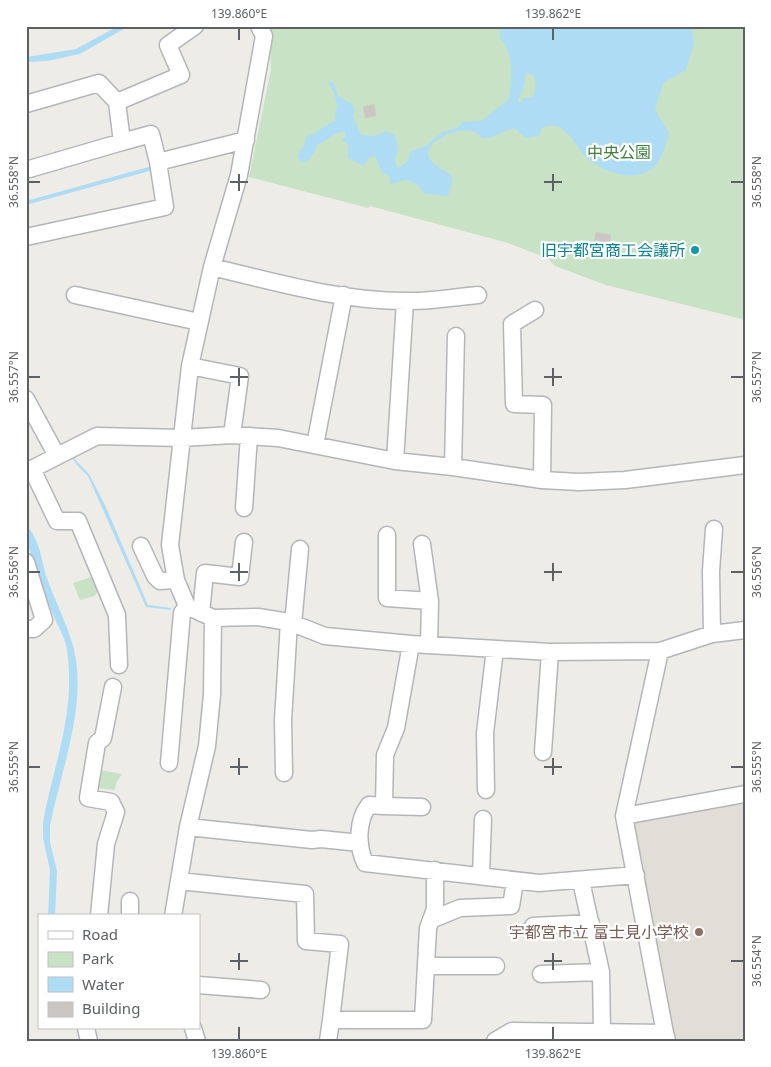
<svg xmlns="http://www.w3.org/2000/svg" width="771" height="1067" viewBox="0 0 771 1067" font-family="'Noto Sans','Noto Sans JP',sans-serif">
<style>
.education{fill:#e1ddd7}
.green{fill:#c8e2c6}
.water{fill:#afdcf5;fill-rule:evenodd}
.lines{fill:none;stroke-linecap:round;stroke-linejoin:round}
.canal{stroke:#afdcf5;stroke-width:12}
.building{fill:#cac7c2;stroke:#d2cdc5}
.minor-casing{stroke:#b3b6b9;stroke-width:19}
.minor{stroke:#fff;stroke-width:16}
.ticks{fill:none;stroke:#5e6164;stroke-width:2}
.culture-dot{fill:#0f9aa8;stroke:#fff;stroke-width:2}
.education-dot{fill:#8d6e63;stroke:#fff;stroke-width:2}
.labels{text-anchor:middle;stroke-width:4.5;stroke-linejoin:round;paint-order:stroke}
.park-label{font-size:16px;fill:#428140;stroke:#fff}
.culture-label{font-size:16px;fill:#0d838f;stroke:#fff;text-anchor:end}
.education-label{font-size:16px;fill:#785e54;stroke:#fff;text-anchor:end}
.neatline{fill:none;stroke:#5e6164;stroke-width:2}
.ticks-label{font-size:12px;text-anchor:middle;fill:#5e6164}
</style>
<rect width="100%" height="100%" fill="#eeece6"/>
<!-- education -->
<path class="education" d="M745 801V1041H674L631 823Z"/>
<!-- green -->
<path class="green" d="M267 26H745V320L606 285 555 266 547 258 508 243 370 206 368 208 249 177 271 69 269 32Z
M94 576 98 590 95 596 80 600 73 583Z
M100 770 122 774 116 783 115 790 97 788Z"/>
<!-- water -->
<path class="water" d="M118 26H129L80 54 47 61 26 62V57L76 49Z
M500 26H691L694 43 686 70 663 83 655 110 669 133C666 145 662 159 653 168 633 184 603 172 586 157 577 148 570 131 557 126 552 124 547 126 542 128L539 136 526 138 514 128C502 131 494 139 482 138 471 120 429 137 428 154 428 164 448 170 453 178L448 196 425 194 416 183 406 180 390 184V177L381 171 375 156 368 158 364 166 348 158V145L342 140 346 135 343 126 335 119 337 105 334 92 327 81 334 83 338 96 352 104 355 111 353 116 361 135 375 136 386 131 395 135 398 148 395 161 398 168 408 161 410 152 427 145 441 133 459 127 462 122 481 121 509 99C512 77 515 55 500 38ZM526 72 534 76 536 84 533 97 524 98 521 102 517 103 524 86Z
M152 166 153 170 26 205V201Z
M69 453 89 474 105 505 148 605 171 608V610L146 607 88 476 77 465Z
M26 525C41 540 41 562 48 581 56 603 68 626 74 649 87 708 61 769 50 826V842L57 871 55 916H48L50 870 43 838V822C54 762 76 714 67 650 66 640 59 628 55 619 44 593 26 552 26 525Z"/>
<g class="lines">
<!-- canal -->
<path class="canal" d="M304 156 310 148 311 141C324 138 329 126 342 126"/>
</g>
<!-- building -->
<path class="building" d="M374 104 376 116 365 118 363 107Z
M596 232 611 235 609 246 594 243Z"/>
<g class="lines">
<defs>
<path id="minor" d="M259 26 264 36 239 175 212 267 190 366 170 545 176 580 187 606 213 618 258 617 289 622 325 636 411 644 550 652 660 651 712 634 745 630
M26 104 99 83 117 102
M122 142 151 134 158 162
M26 170 122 142 117 102 181 75 168 45 195 26
M26 237 165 207 158 162 246 140
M212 267C275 282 340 301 405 301 429 302 454 297 478 295
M75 295 199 322
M535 310 512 324 514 404 543 405 542 480
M190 366 240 376 232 435
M26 399 57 456
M315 445 344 295
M395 461 405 301
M453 467 456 336
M32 469 57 521H78L117 615 119 665
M26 472 97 436 182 438 232 435 278 438 395 461 453 467 542 480 579 482 625 480 745 465
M244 508 249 436
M387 535V598L430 601 429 645
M422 544 430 601
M141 546 155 576 160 581 176 580
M26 562 44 620 34 629H26
M201 613 205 573 240 577 244 542
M293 624 300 549
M712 634 711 571 714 529
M411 644 396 728 385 755 384 806 369 805C357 820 357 846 365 863L539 883 636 875
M543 752 550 652
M169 763 182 613 187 606
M284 773 283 720 289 622
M486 790 485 733 495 649
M384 806 422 807
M624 816 660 651
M188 827 312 840 321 839 360 843
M481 875 483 819
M179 881 305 894 306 941 340 944 331 1020
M581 881 601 972 602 1032
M130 901V916
M99 916 106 844 116 812 111 802 88 798 97 743 103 738 113 687
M173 916 188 827 207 746 212 695 213 618
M433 919 460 908 511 906 515 881
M533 926 591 923
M426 966H496
M541 974 601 972
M199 985 261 990
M86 1028 89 1041
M193 1028 197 1041
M665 1033 624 816 745 794
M328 1041 331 1020H423L428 928 435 909V870
M495 1041 512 1031 665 1033 667 1041"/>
</defs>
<!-- minor casing -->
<use href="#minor" class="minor-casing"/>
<!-- minor -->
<use href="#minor" class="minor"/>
</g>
<!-- ticks -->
<path class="ticks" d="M239 28V40M553 28V40M239 174V191M553 174V191M28 182H40M230 182H248M544 182H562M731 182H744M239 368V386M553 368V386M28 377H40M230 377H248M544 377H562M731 377H744M239 563V581M553 563V581M28 572H40M230 572H248M544 572H562M731 572H744M239 758V775M553 758V775M28 767H40M230 767H248M544 767H562M731 767H744M239 953V970M553 953V970M230 961H248M544 961H562M731 961H744M239 1027V1040M553 1027V1040"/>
<!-- markers -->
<circle class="culture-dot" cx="695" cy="250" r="5"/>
<circle class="education-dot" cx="699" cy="932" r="5"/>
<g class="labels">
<!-- park labels -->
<g class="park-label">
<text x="619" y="158">中央公園</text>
</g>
<!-- culture labels -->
<g class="culture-label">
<text x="685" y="256">旧宇都宮商工会議所</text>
</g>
<!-- education labels -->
<g class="education-label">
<text x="689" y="938">宇都宮市立 富士見小学校</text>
</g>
</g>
<!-- border -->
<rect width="771" height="1067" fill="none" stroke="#ffffff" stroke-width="55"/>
<!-- legend -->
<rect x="38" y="914" width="162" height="115" fill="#ffffff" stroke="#bfc0c1"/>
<rect x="48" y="931" width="25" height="8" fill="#ffffff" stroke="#bfc0c1"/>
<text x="82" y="940" font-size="15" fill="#5e6164">Road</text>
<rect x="48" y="952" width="25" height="15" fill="#c8e2c6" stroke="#bfc0c1"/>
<text x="82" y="964" font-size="15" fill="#5e6164">Park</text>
<rect x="48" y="977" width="25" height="15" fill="#afdcf5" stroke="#bfc0c1"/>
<text x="82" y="990" font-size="15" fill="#5e6164">Water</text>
<rect x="48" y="1002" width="25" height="15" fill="#cac7c2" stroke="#bfc0c1"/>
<text x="82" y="1014" font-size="15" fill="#5e6164">Building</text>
<rect x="28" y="28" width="716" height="1012" class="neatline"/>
<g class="ticks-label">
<text x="239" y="18">139.860°E</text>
<text x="553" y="18">139.862°E</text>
<text transform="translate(14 182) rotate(-90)" y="4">36.558°N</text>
<text transform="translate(757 182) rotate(-90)" y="4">36.558°N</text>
<text transform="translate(14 377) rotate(-90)" y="4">36.557°N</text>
<text transform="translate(757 377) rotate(-90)" y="4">36.557°N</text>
<text transform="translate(14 572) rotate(-90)" y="4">36.556°N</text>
<text transform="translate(757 572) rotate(-90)" y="4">36.556°N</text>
<text transform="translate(14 767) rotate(-90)" y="4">36.555°N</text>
<text transform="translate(757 767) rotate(-90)" y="4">36.555°N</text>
<text transform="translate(757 961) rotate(-90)" y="4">36.554°N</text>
<text x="239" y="1058">139.860°E</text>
<text x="553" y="1058">139.862°E</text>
</g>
</svg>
